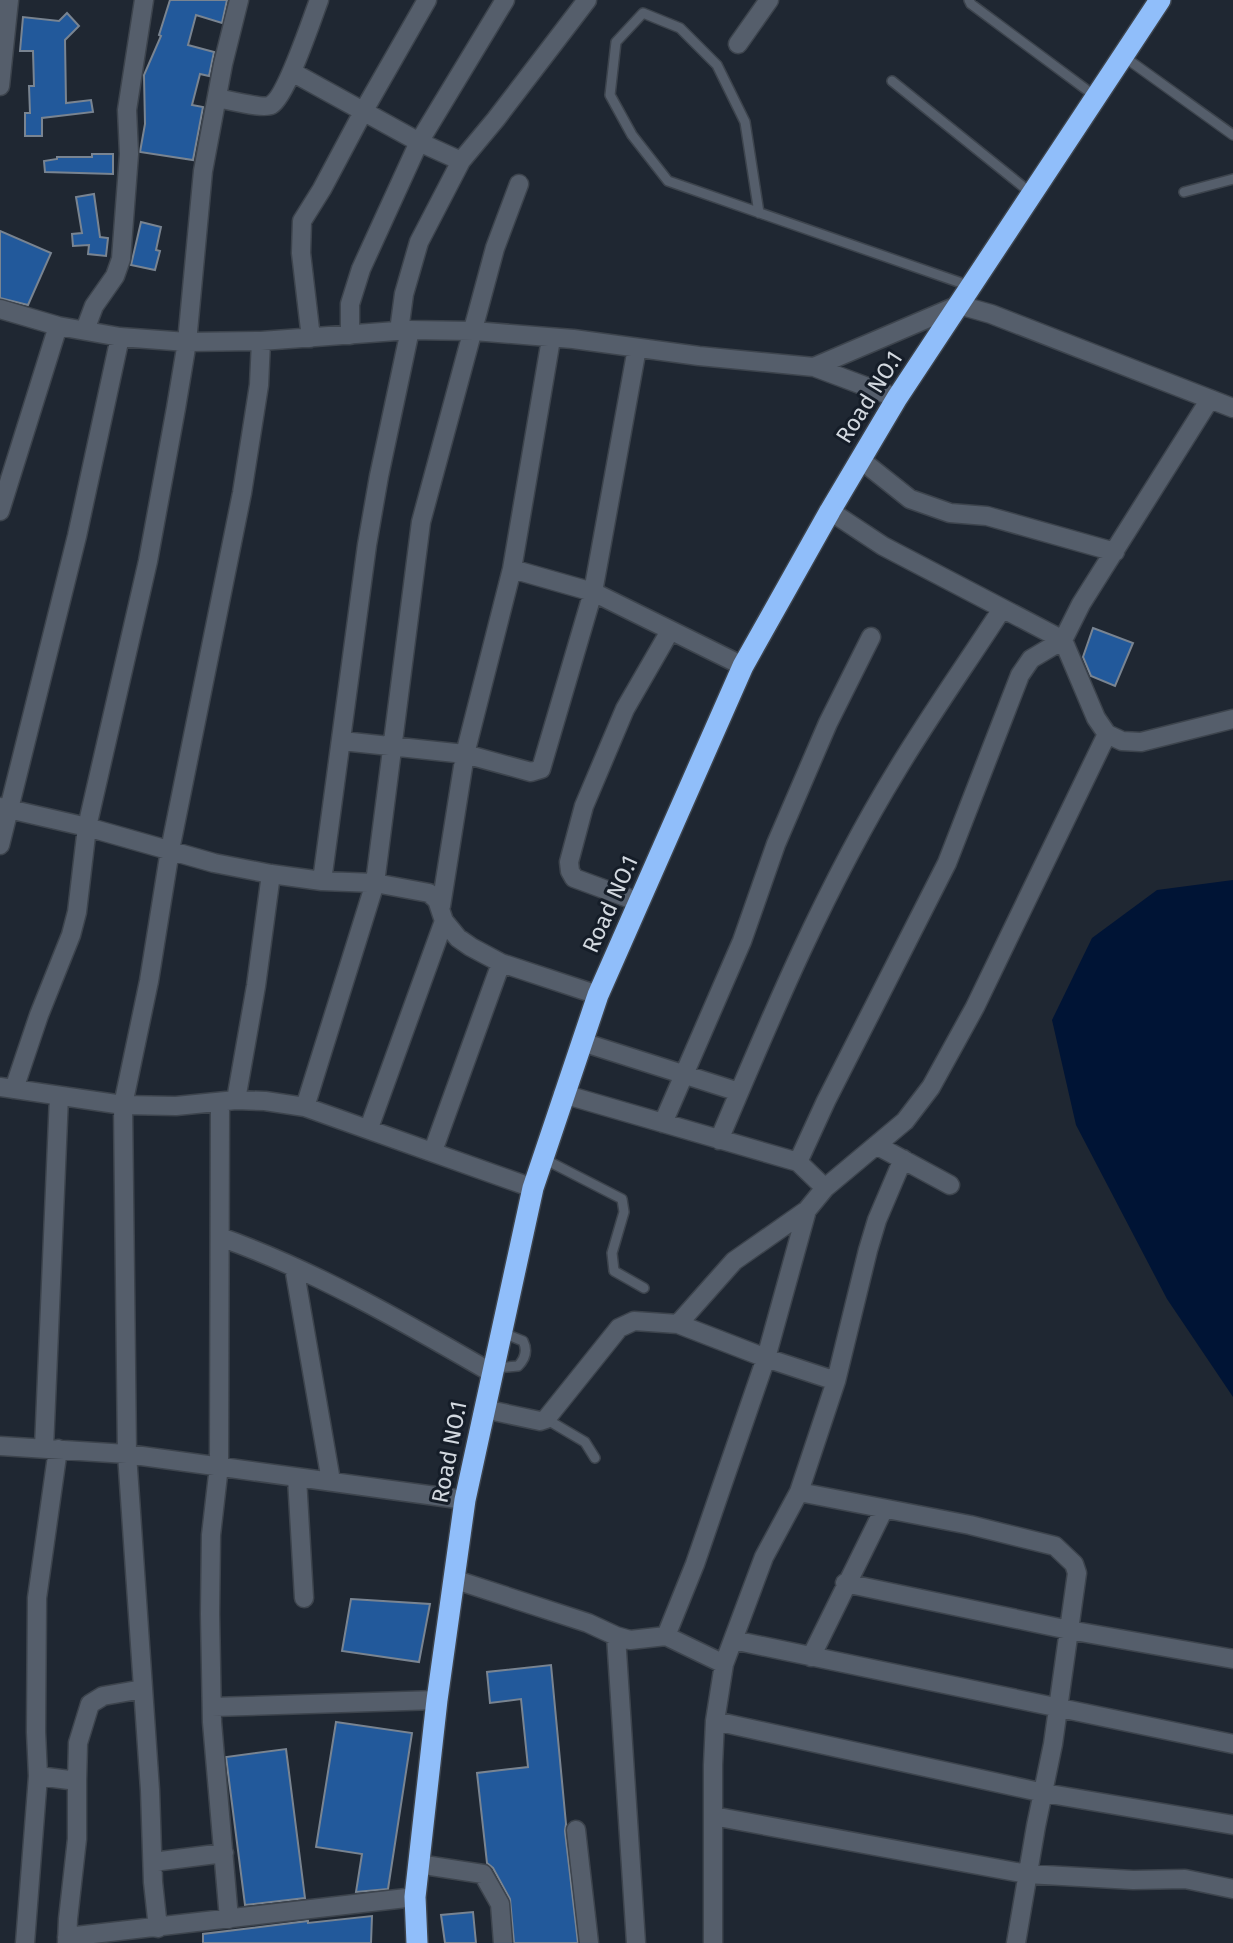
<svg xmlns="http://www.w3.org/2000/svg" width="1233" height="1943" viewBox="0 0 1233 1943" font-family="'Fira Sans',sans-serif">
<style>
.water{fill:#001435}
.building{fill:#22599b;stroke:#798491;stroke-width:2}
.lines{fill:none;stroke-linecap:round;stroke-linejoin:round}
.lane-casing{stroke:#3d444d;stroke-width:12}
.street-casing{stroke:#3d444d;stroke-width:21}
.highway-casing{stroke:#3d444d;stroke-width:24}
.lane{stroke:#555e6b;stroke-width:9}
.street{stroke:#555e6b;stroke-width:18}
.highway{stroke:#90befa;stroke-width:21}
.labels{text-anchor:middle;stroke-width:6;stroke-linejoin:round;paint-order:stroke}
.street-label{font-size:23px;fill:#d2d8df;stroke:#151d28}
</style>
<rect width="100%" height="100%" fill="#1f2732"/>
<!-- water -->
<path class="water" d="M1233 880V1397L1167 1299 1076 1125 1052 1020 1092 938 1157 890Z"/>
<!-- building -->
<path class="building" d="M170 0H227L222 23 196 15 188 45 214 52 209 76 200 74 192 105 203 107 193 160 140 152 145 124 144 75 161 36 159 35Z
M67 13 79 26 65 40 66 103 91 100 93 112 42 118V136H25V113H30L29 86H34L33 51H20L23 17 59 21Z
M92 154H113V174L45 172 44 161 57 159V157H92Z
M94 194 100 237 108 238 106 256 88 254 89 245 73 246 72 234 82 233 76 197Z
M141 222 161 227 156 250 160 251 155 270 131 265Z
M0 231 51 253 28 305 0 298Z
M1093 628 1133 643 1115 686 1091 676 1083 657Z
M351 1599 430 1604 419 1662 342 1651Z
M551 1665 566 1824 565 1831 578 1943H514L510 1899 493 1868 487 1863 477 1773 528 1767 521 1699 490 1703 487 1672Z
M336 1722 412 1733 388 1889 356 1892 362 1854 316 1847Z
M286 1749 305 1898 245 1905 226 1757Z
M473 1912 476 1943H445L441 1915Z
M372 1916 371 1943H203V1934L308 1921V1923Z"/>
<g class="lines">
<defs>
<path id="lane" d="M969 0 971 4 1095 96
M1123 56 1233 135
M892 81 1031 193
M1184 192 1233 179
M759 213 745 122 717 65 680 28 643 13 616 42 610 95 632 135 668 181 970 286
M544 1159 622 1199 624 1212 612 1253 614 1271 644 1288
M495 1368 518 1366C525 1359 528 1351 523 1341L503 1333
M546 1419 585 1442 595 1458"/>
<path id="street" d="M738 44 769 0
M292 72 419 142 461 161
M0 86 9 0
M217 98C227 100 264 109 271 105 286 97 312 19 319 0
M0 309 58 326 120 337 187 342 261 341 410 330 474 331 573 339 699 356 814 367 897 398
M85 330 94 306 115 276 121 259 129 154 127 110 144 0
M399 331 404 294 419 242 461 161 496 119 587 0
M350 335V304L361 269 419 142 505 0
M311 338 301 253 302 221 322 189 363 112 427 0
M814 367 959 305 991 314 1233 408
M861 460 910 499 950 513 987 516 1115 552
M0 511 58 326
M830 511 883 546 1063 640 1096 718 1107 734 1122 741 1141 742 1233 719
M512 569 593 592 743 666
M342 741 465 754 531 772 541 769 593 592 637 348
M0 807 87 827 214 863 271 874 322 881 375 883 429 893 437 900 444 921 458 938 471 947 501 963 598 995
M0 845 77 536 120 337
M322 881 367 545 379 476 410 330
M639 902 574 878 570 871 569 862 584 806 625 709 670 631
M441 906 465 754 512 569 551 339
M582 1042 739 1092
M0 1087 123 1105 176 1106 236 1100 265 1101 305 1107 533 1188
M14 1089 39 1015 71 935 77 912 87 827 148 561 176 408 187 342 203 171 223 64 239 0
M563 1094 798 1162 825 1188
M236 1100 256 986 271 874
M220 1103 219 1466 211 1535 210 1614 212 1722 229 1919
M305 1107 375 883 421 522 495 248 519 184
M663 1123 742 941 776 844 828 723 871 637
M369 1128 444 921
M719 1140C772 1014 826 886 897 770 930 715 967 663 1002 609
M876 1145 950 1185
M433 1151 501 963
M798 1162 826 1101 947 863 1020 675 1031 659 1063 640 1081 604 1210 399
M220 1237C314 1270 406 1323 492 1373
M294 1267 331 1481
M678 1324 734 1261 807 1210 825 1188 905 1121 931 1087 975 1007 1107 734
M484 1409 540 1421 546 1419 619 1328 634 1321 678 1324 766 1358 836 1381 868 1250 877 1220 903 1159
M0 1446 127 1454 465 1500
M44 1448 59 1096
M297 1478 304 1598
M799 1492 836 1381
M453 1579 588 1623 616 1636 630 1640 666 1636 724 1664
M845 1583 1069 1630 1233 1659
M616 1636 636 1943
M666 1636 695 1564 766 1358 807 1210
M733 1640 1233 1744
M811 1657 884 1509
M212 1707 437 1700
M715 1721 1044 1793 1233 1825
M38 1776 77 1781V1839L68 1919 67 1943
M77 1781 78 1743 90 1704 103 1696 143 1689
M713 1816 1027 1874 1133 1880 1185 1879 1233 1889
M576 1830 589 1943
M153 1862 224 1853
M418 1864 483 1874 500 1904 503 1943
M158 1928 153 1882 150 1790 127 1454 123 1105 149 981 170 850 242 493 259 385 261 341
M67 1937 415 1897
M25 1943 38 1776 36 1732 37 1598 58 1449
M713 1943V1765L715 1721 724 1664 764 1557 799 1492 970 1525 1055 1546 1074 1564 1077 1573 1053 1744 1036 1826 1016 1943"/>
<path id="highway" d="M417 1943 415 1897 437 1700 465 1500 533 1188 598 995 743 666 830 511 897 398 1160 0"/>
</defs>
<!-- lane casing -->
<use href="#lane" class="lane-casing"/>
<!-- street casing -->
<use href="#street" class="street-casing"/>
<!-- highway casing -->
<use href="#highway" class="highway-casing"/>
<!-- lane -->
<use href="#lane" class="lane"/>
<!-- street -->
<use href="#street" class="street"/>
<!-- highway -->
<use href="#highway" class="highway"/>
</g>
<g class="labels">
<!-- street labels -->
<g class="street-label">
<text transform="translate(869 397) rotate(-58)" y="8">Road NO.1</text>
<text transform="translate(610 904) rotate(-66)" y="8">Road NO.1</text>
<text transform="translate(449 1452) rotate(-79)" y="8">Road NO.1</text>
</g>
</g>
</svg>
